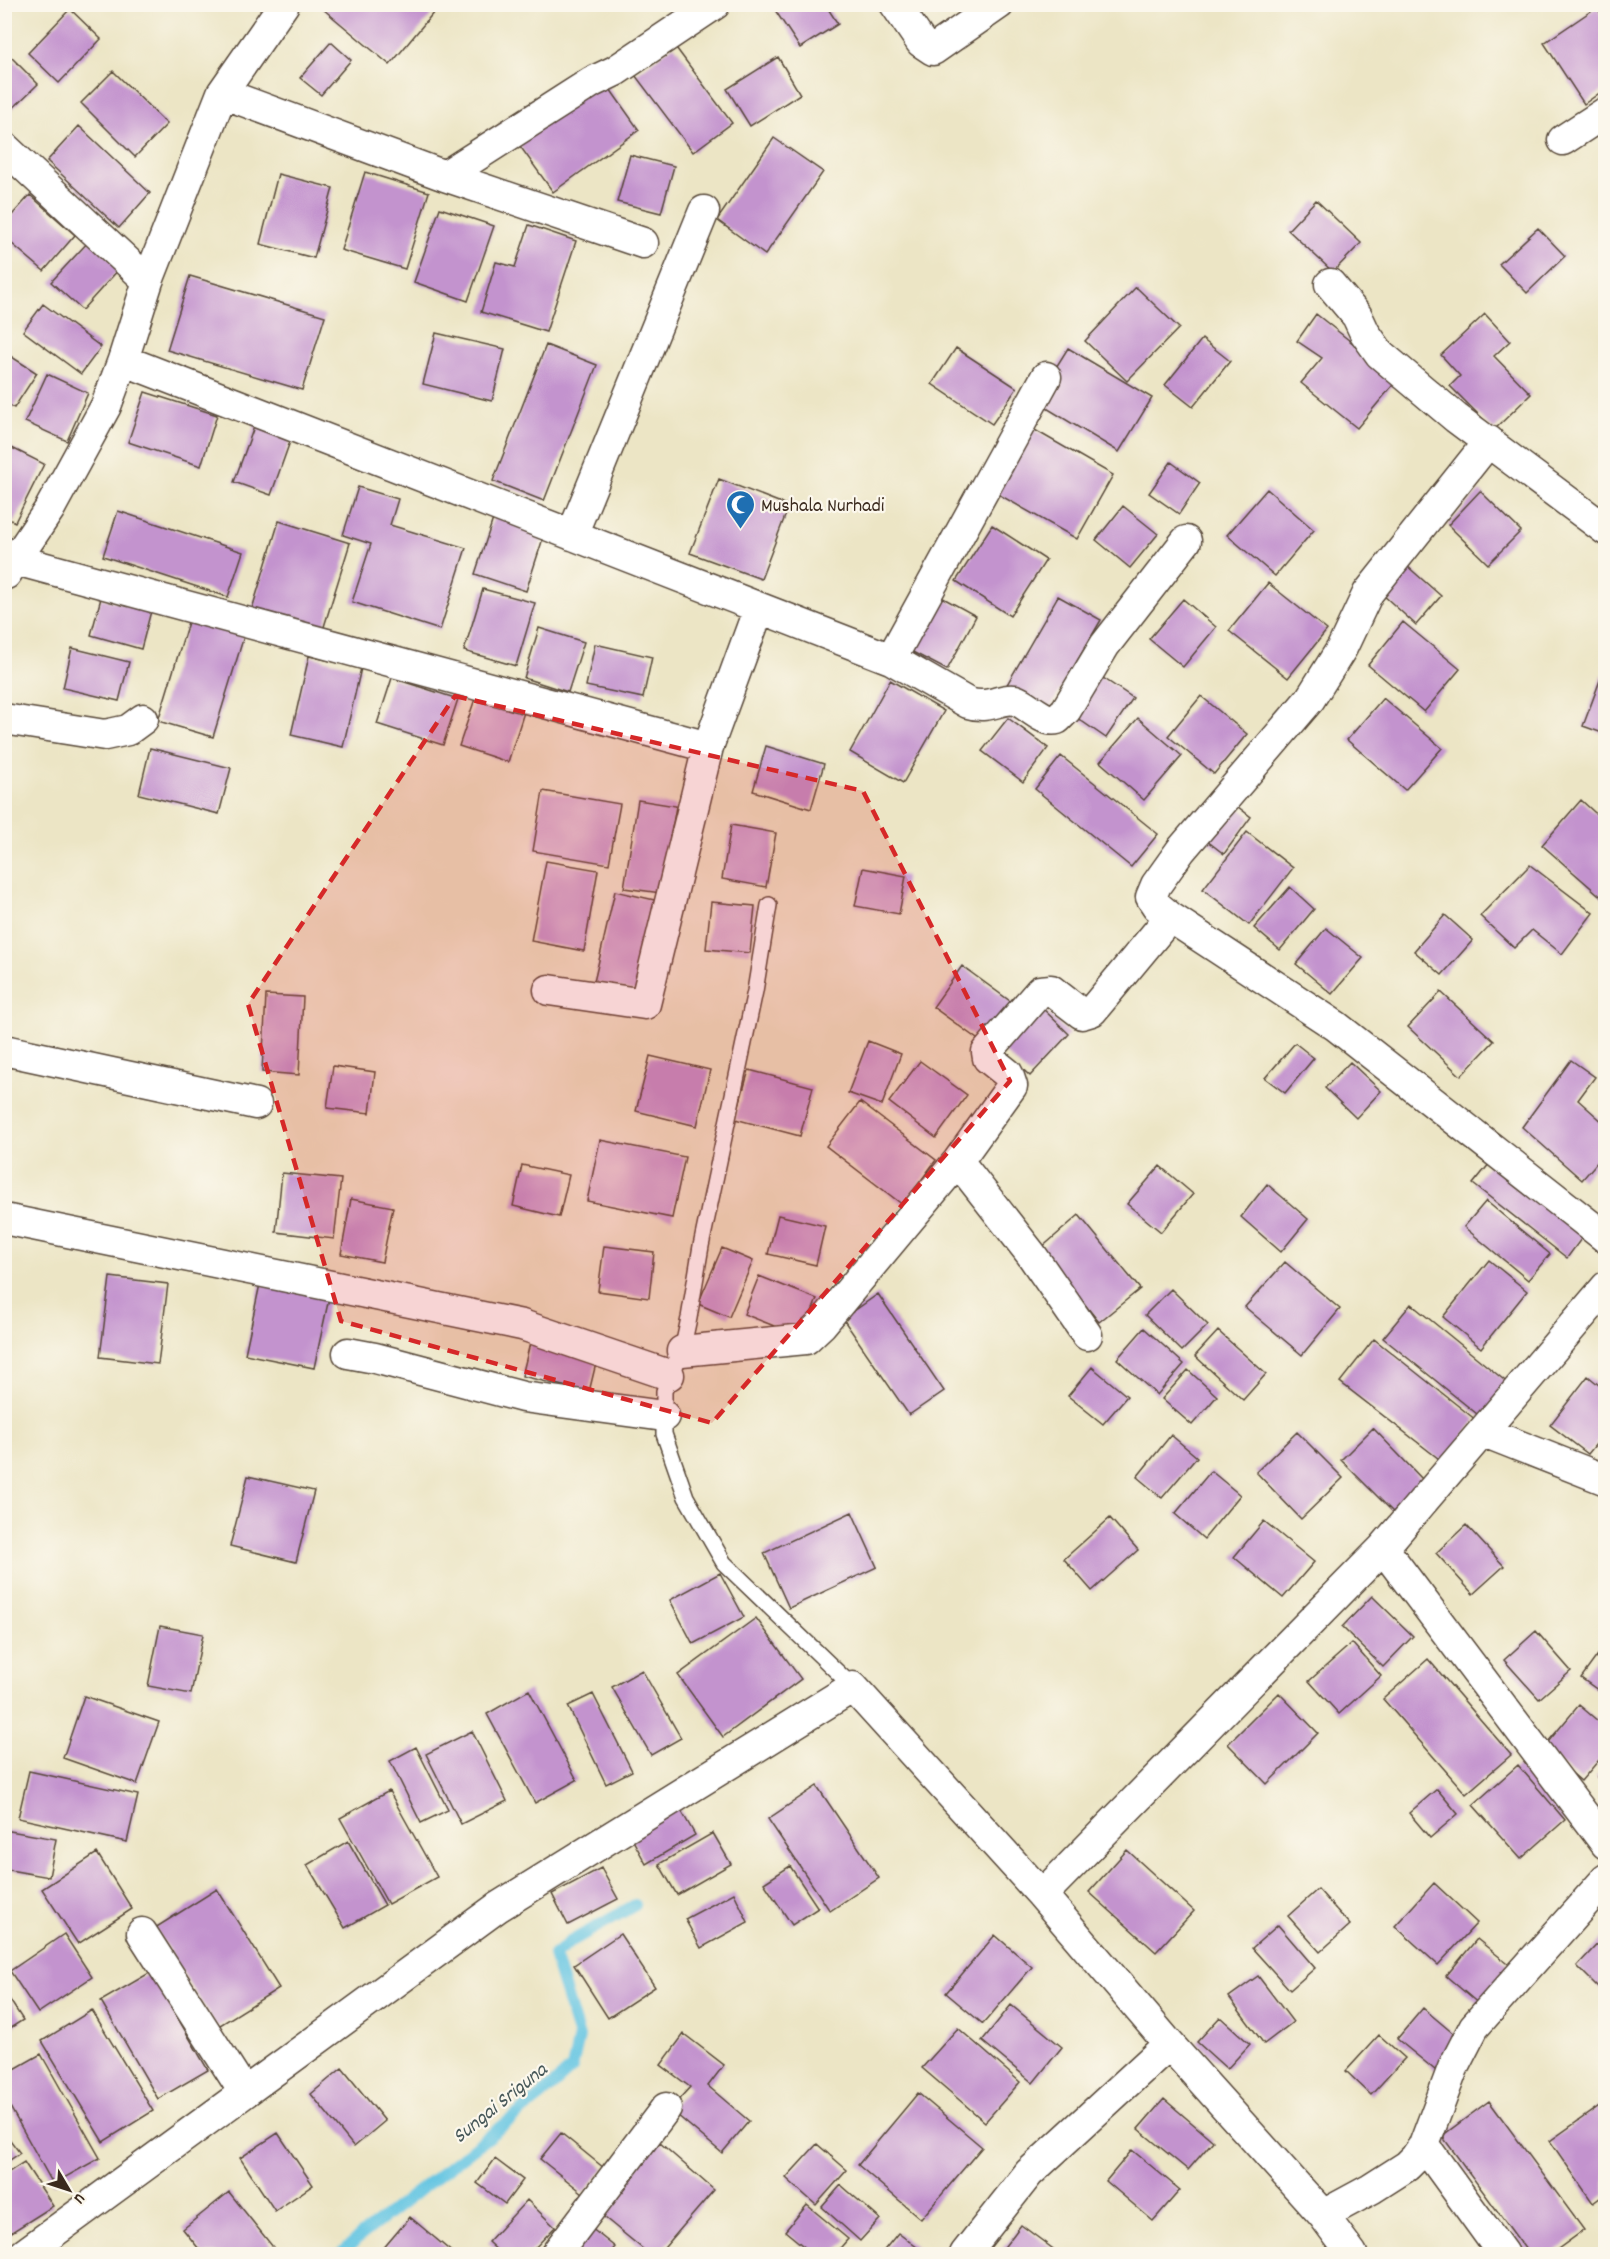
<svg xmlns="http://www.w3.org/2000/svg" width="1610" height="2259" viewBox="0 0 1610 2259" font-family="Dekko,sans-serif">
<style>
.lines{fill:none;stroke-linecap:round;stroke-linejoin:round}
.stream{stroke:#64c5e2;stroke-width:12}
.building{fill:#c393ce}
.service-casing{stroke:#564637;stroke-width:18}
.minor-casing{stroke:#564637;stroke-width:33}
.service{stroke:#fff;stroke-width:15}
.minor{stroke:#fff;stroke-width:30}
.marked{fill:#d62828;fill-opacity:0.2;stroke:#d62828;stroke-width:4.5;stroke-dasharray:12 8;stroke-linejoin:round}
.labels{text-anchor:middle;stroke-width:4.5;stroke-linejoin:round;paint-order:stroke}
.poi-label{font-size:20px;fill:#3b2a1e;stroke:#fbf7ec;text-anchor:start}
.water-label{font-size:21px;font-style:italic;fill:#475859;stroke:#fbf7ec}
</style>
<rect width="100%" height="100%" fill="#fbf7ec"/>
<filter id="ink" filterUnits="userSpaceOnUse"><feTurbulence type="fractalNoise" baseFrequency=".0167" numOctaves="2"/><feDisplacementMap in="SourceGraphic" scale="12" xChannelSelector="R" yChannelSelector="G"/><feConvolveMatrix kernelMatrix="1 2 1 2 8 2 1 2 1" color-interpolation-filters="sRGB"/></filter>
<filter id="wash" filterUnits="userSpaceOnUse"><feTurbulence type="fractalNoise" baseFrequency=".008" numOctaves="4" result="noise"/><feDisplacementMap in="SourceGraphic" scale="24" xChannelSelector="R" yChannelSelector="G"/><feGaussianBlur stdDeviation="1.35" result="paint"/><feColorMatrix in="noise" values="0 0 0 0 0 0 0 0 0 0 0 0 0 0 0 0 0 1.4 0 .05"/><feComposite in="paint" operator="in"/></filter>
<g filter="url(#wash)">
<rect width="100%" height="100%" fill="#ece5c5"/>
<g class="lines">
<!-- stream -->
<path class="stream" d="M341 2254 359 2237 541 2096 572 2068 579 2037 554 1955 570 1942 635 1905"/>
</g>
<g id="blocks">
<!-- building -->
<path class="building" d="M327 4H425L434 12 390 65 323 9Z
M771 4H825L838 24 800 48Z
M1597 7 1605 21V89L1584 104 1544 43Z
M70 9 101 39 59 83 28 53Z
M331 42 351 60 321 95 300 78Z
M674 45 732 123 693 152 635 75Z
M4 50 38 84 4 117Z
M778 57 800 94 750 126 727 89Z
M113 71 167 124 135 157 81 103Z
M603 79 639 130 553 192 517 142Z
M79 126 150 193 119 228 47 161Z
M774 138 823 172 765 255 717 220Z
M630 155 674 166 661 213 617 202Z
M365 172 429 192 405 269 341 250Z
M278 174 333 188 314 258 260 244Z
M30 195 75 235 44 271 4 237V224Z
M1316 200 1361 243 1333 272 1288 230Z
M440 208 494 226 468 301 414 282Z
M529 225 576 241 546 332 481 312 496 262 515 267Z
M1538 228 1565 256 1527 293 1499 264Z
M90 240 120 268 82 310 51 282Z
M190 276 325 316 302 390 167 350Z
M1136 287 1179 328 1127 381 1085 341Z
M43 304 101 347 81 374 23 331Z
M1316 314 1398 379 1357 428 1301 383 1322 358 1297 341Z
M1485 314 1510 341 1494 356 1531 394 1494 430 1450 386 1460 376 1441 355Z
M436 333 505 349 492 401 423 384Z
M1202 339 1230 361 1193 407 1165 385Z
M546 345 597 365 544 501 493 481Z
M956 348 1017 388 992 424 932 384Z
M1068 348 1152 398 1119 452 1035 401Z
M4 352 37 373 14 408 4 402Z
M47 374 88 393 67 441 25 422Z
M145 392 217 415 201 466 128 442Z
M255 424 292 436 271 495 234 482Z
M1026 425 1113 475 1077 539 989 489Z
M4 444 44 464 15 522 4 517Z
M1171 462 1200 483 1179 514 1149 493Z
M719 479 789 506 761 579 690 553Z
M358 487 398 499 390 525 466 548 440 630 352 602 371 544 343 535Z
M1267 489 1314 530 1275 576 1227 535Z
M1480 491 1521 531 1488 564 1448 525Z
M1123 506 1158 534 1130 568 1096 540Z
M118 511 243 552 228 597 103 556Z
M494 516 545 532 526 591 475 574Z
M279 521 350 543 323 630 252 609Z
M992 525 1046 560 1010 616 956 581Z
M1406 565 1441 596 1416 625 1382 594Z
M1268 583 1327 630 1288 678 1229 631Z
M483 589 535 603 516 666 464 651Z
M934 593 976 616 947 670 905 648Z
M1058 596 1101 620 1047 713 1005 688Z
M101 598 151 611 141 649 91 635Z
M1183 599 1216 627 1183 667 1149 639Z
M189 619 244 636 213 737 158 721Z
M1403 622 1460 669 1424 712 1368 665Z
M539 628 584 642 568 692 524 678Z
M595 644 652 657 643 698 586 686Z
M72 648 129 662 119 701 63 688Z
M309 656 361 668 343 747 291 735Z
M1097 674 1133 698 1106 738 1070 713Z
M1602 675 1605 676V734L1583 726Z
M392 678 458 699 443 745 377 724Z
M890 680 944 711 903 783 850 752Z
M477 693 525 709 508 762 459 746Z
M1201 696 1247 734 1214 774 1168 736Z
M1383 698 1442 748 1405 790 1347 740Z
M1008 718 1048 748 1023 782 982 751Z
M1138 718 1182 756 1144 800 1100 762Z
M766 746 824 764 811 809 753 791Z
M150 748 231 768 219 814 139 794Z
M1061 756 1158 834 1131 867 1035 789Z
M543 791 620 804 609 864 533 851Z
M638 800 676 806 661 893 624 888Z
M1229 800 1251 817 1224 854 1202 837Z
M1581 800 1605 822V900L1542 845Z
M731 825 776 833 766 887 722 879Z
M1247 832 1293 868 1249 925 1203 889Z
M546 861 598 870 584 951 531 941Z
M1530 865 1593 913 1562 954 1532 930 1514 948 1480 916Z
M863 868 906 876 899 914 855 906Z
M1290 887 1314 909 1280 950 1254 928Z
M615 891 659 901 638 992 594 982Z
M711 902 755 906 750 953 706 949Z
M1445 915 1473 940 1442 975 1414 951Z
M1326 928 1363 958 1332 994 1296 964Z
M962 966 1014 1004 984 1044 933 1007Z
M1441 992 1494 1041 1461 1076 1408 1027Z
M266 995 303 997 299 1075 262 1072Z
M1038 1004 1069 1034 1030 1076 998 1046Z
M868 1041 901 1054 882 1105 848 1093Z
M1295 1043 1314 1058 1285 1093 1265 1078Z
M650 1056 710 1070 697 1126 636 1111Z
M1571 1060 1595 1077 1578 1100 1605 1124V1153L1582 1180 1522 1127Z
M920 1061 967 1095 936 1138 889 1102Z
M1350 1062 1381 1091 1356 1118 1325 1088Z
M333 1066 375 1072 370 1113 327 1108Z
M749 1070 813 1087 800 1136 735 1119Z
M860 1102 936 1160 903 1205 826 1146Z
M600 1140 685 1157 672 1218 587 1201Z
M1494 1158 1587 1231 1567 1258 1473 1184Z
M522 1165 569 1175 559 1217 513 1206Z
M1160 1166 1193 1194 1161 1232 1127 1204Z
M282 1173 341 1179 334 1239 276 1232Z
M1267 1184 1308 1219 1281 1252 1241 1217Z
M351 1199 393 1207 382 1262 341 1254Z
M1486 1201 1550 1254 1528 1280 1464 1227Z
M778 1215 825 1226 816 1265 768 1254Z
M1079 1215 1140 1289 1099 1322 1040 1249Z
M604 1246 654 1252 649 1298 598 1291Z
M722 1248 753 1261 729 1317 698 1304Z
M1489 1260 1527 1291 1481 1348 1443 1317Z
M1285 1262 1340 1309 1302 1355 1245 1307Z
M759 1276 817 1299 802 1337 744 1314Z
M110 1277 168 1284 158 1364 100 1357Z
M260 1284 329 1298 314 1368 245 1354Z
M1171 1289 1208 1325 1182 1351 1145 1315Z
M878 1294 944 1391 909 1415 843 1319Z
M1411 1304 1509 1384 1482 1418 1383 1338Z
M1144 1328 1184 1364 1157 1395 1117 1359Z
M1218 1331 1266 1374 1243 1400 1195 1356Z
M531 1339 598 1355 589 1392 522 1376Z
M1374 1339 1476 1420 1443 1462 1340 1382Z
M1092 1367 1127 1396 1103 1424 1068 1396Z
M1188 1370 1217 1396 1192 1425 1162 1399Z
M1588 1376 1605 1390V1433L1588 1454 1550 1425Z
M1373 1428 1424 1481 1393 1512 1341 1460Z
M1297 1432 1343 1478 1301 1519 1256 1472Z
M1171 1435 1197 1457 1162 1498 1137 1477Z
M1211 1471 1240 1495 1204 1539 1175 1514Z
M248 1476 314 1491 296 1562 230 1546Z
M852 1512 877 1567 789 1608 764 1553Z
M1110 1518 1138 1550 1092 1591 1064 1559Z
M1264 1521 1314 1562 1283 1598 1234 1557Z
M1466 1525 1504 1566 1473 1594 1436 1553Z
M720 1573 744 1617 693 1644 670 1600Z
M1372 1596 1413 1636 1383 1667 1342 1627Z
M756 1618 801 1679 723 1737 678 1675Z
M160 1626 203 1634 191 1694 148 1686Z
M1536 1631 1571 1671 1539 1699 1504 1660Z
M1352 1643 1381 1676 1339 1714 1309 1681Z
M1605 1645V1695L1581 1678Z
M1428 1659 1511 1755 1466 1794 1383 1699Z
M642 1670 681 1738 651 1755 612 1687Z
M529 1690 577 1780 535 1803 487 1714Z
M1279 1693 1318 1733 1267 1784 1228 1744Z
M593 1694 632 1771 606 1784 568 1706Z
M84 1696 159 1722 137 1784 63 1758Z
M1579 1705 1605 1727V1753L1581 1781 1543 1748Z
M472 1731 507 1801 461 1824 426 1754Z
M416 1747 448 1810 421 1823 390 1761Z
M1518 1765 1565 1820 1521 1859 1473 1805Z
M1605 1767V1785L1597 1777Z
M29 1771 138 1795 127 1842 18 1818Z
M817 1786 879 1878 830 1911 768 1819Z
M1437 1789 1458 1814 1430 1838 1409 1813Z
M389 1791 437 1877 388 1904 340 1818Z
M678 1805 695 1835 646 1864 629 1833Z
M4 1830 56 1839 49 1877 4 1869Z
M713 1833 731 1864 677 1895 659 1864Z
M348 1841 385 1905 345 1928 307 1865Z
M1127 1850 1194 1911 1156 1952 1089 1892Z
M97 1853 132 1909 78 1944 42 1889Z
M790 1866 818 1908 792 1925 764 1883Z
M601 1868 618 1899 568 1925 552 1894Z
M1434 1883 1477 1923 1438 1965 1395 1926Z
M217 1889 279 1988 217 2027 155 1928Z
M1318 1889 1350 1925 1320 1952 1288 1916Z
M734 1893 748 1922 701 1948 685 1919Z
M1278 1925 1315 1968 1290 1990 1252 1948Z
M64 1934 92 1977 38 2013 10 1971Z
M620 1934 655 1987 608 2018 574 1965Z
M995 1935 1032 1967 983 2024 946 1993Z
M1605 1936V1994L1577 1966Z
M1477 1939 1512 1967 1480 2005 1446 1976Z
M151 1972 208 2070 158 2099 101 2001Z
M1258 1976 1293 2022 1264 2044 1229 1997Z
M4 1991 23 2020 4 2032Z
M1011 2005 1062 2047 1033 2083 982 2041Z
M1423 2008 1461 2040 1435 2070 1397 2039Z
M92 2010 153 2111 103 2142 42 2041Z
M1220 2017 1250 2044 1227 2069 1197 2042Z
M958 2028 1020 2082 985 2122 922 2068Z
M684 2034 724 2065 708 2086 749 2121 722 2153 670 2109 690 2087 661 2065Z
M1379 2035 1405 2058 1371 2095 1346 2071Z
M41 2054 100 2158 53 2184 4 2096V2075Z
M342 2068 385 2121 354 2147 311 2094Z
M918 2093 982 2147 921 2219 858 2165Z
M1164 2099 1213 2141 1188 2170 1138 2129Z
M1489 2101 1584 2230 1551 2254H1529L1442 2136Z
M1605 2102V2194L1593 2203 1550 2141Z
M4 2132 20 2153 4 2164Z
M278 2133 313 2185 275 2211 240 2158Z
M561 2133 604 2168 583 2193 540 2159Z
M659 2142 714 2190 659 2254H649L599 2213Z
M817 2144 847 2170 816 2205 786 2178Z
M1132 2150 1180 2190 1153 2221 1106 2181Z
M495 2159 523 2180 505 2204 477 2183Z
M24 2162 53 2206 4 2237V2175Z
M841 2185 880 2219 860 2241 822 2207Z
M229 2192 273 2247 264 2254H203L183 2229Z
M527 2200 555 2227 529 2254H501L488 2242Z
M807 2205 848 2239 835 2254H813L785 2231Z
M410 2217 454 2254H387L382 2250Z
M1021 2225 1060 2254H999Z
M591 2228 615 2247 609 2254H570Z
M898 2233 926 2254H881Z"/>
</g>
</g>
<g filter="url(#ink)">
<use href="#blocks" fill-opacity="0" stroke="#564637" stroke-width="1.5"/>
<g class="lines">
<defs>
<path id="service" d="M769 905 755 991 701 1246 689 1318 682 1351 664 1391V1434L686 1497 724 1563 853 1687"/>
<path id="minor" d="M895 4 921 42 933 50 999 4
M222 93 445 176 643 243
M1563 140 1606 112
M4 147 148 281
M445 176 592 82 615 71 715 4
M1330 284 1357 316 1365 333 1380 354 1456 418 1606 530
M123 360 891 659 1046 377
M1489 441 1368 593 1342 648 1310 699 1181 850 1156 885 1151 897 1157 906 1170 917 1336 1026 1606 1238
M572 535 704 211
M4 553 16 560 708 747
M6 574 49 510 106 406 123 360 148 281 222 93 284 4
M891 659 968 703C990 710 1001 697 1015 700 1028 704 1043 723 1057 719L1066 710 1105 645 1186 541
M4 719 105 735 128 730 143 719
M549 990 645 1004 708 747 759 608
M4 1050 256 1104
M958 1161 1031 1254 1087 1335
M4 1219 522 1325 669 1375
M682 1351 806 1339 822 1324 958 1161 1012 1086 1008 1074 988 1058 987 1052 1040 991 1051 990 1082 1014 1092 1011 1170 917
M348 1353 375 1358 523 1397 664 1416
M1484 1432 1606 1480
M1383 1548 1606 1844
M1042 1895 1383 1548 1606 1287
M142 1933 244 2092
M1169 2044 1323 2215 1352 2254
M1424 2145 1503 2254
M1323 2215 1371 2189 1407 2166 1415 2158 1424 2145 1453 2068 1474 2027 1606 1879
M24 2254 498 1907 853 1687 1042 1895 1169 2044 1029 2173 965 2254
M556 2254 666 2108"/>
</defs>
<!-- service casing -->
<use href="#service" class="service-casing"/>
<!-- minor casing -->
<use href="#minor" class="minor-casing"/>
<!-- service -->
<use href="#service" class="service"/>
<!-- minor -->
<use href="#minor" class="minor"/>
</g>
</g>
<!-- marked area -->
<path class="marked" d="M455 696 863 791 1010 1081 712 1423 341 1321 248 1004Z"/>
<!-- icons -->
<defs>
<symbol id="mosque-pin" viewBox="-11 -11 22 30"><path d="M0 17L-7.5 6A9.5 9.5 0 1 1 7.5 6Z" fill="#1f6fb2" stroke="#fbf7ec"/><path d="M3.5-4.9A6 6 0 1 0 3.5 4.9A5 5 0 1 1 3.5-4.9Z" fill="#fff"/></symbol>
</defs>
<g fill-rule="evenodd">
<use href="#mosque-pin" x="724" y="488" width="33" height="45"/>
</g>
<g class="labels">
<!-- poi labels -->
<g class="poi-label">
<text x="761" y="511">Mushala Nurhadi</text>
</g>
<!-- water labels -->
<g class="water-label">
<text transform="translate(499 2102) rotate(-39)" y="7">Sungai Sriguna</text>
</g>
</g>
<!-- margin -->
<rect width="1610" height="2259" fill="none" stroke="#fbf7ec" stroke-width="24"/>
<!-- north arrow -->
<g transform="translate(69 2190) rotate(129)" stroke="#fbf7ec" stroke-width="4.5" paint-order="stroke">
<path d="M0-4.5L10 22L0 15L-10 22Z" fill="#3b2a1e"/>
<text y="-9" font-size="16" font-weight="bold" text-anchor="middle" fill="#3b2a1e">U</text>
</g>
</svg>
